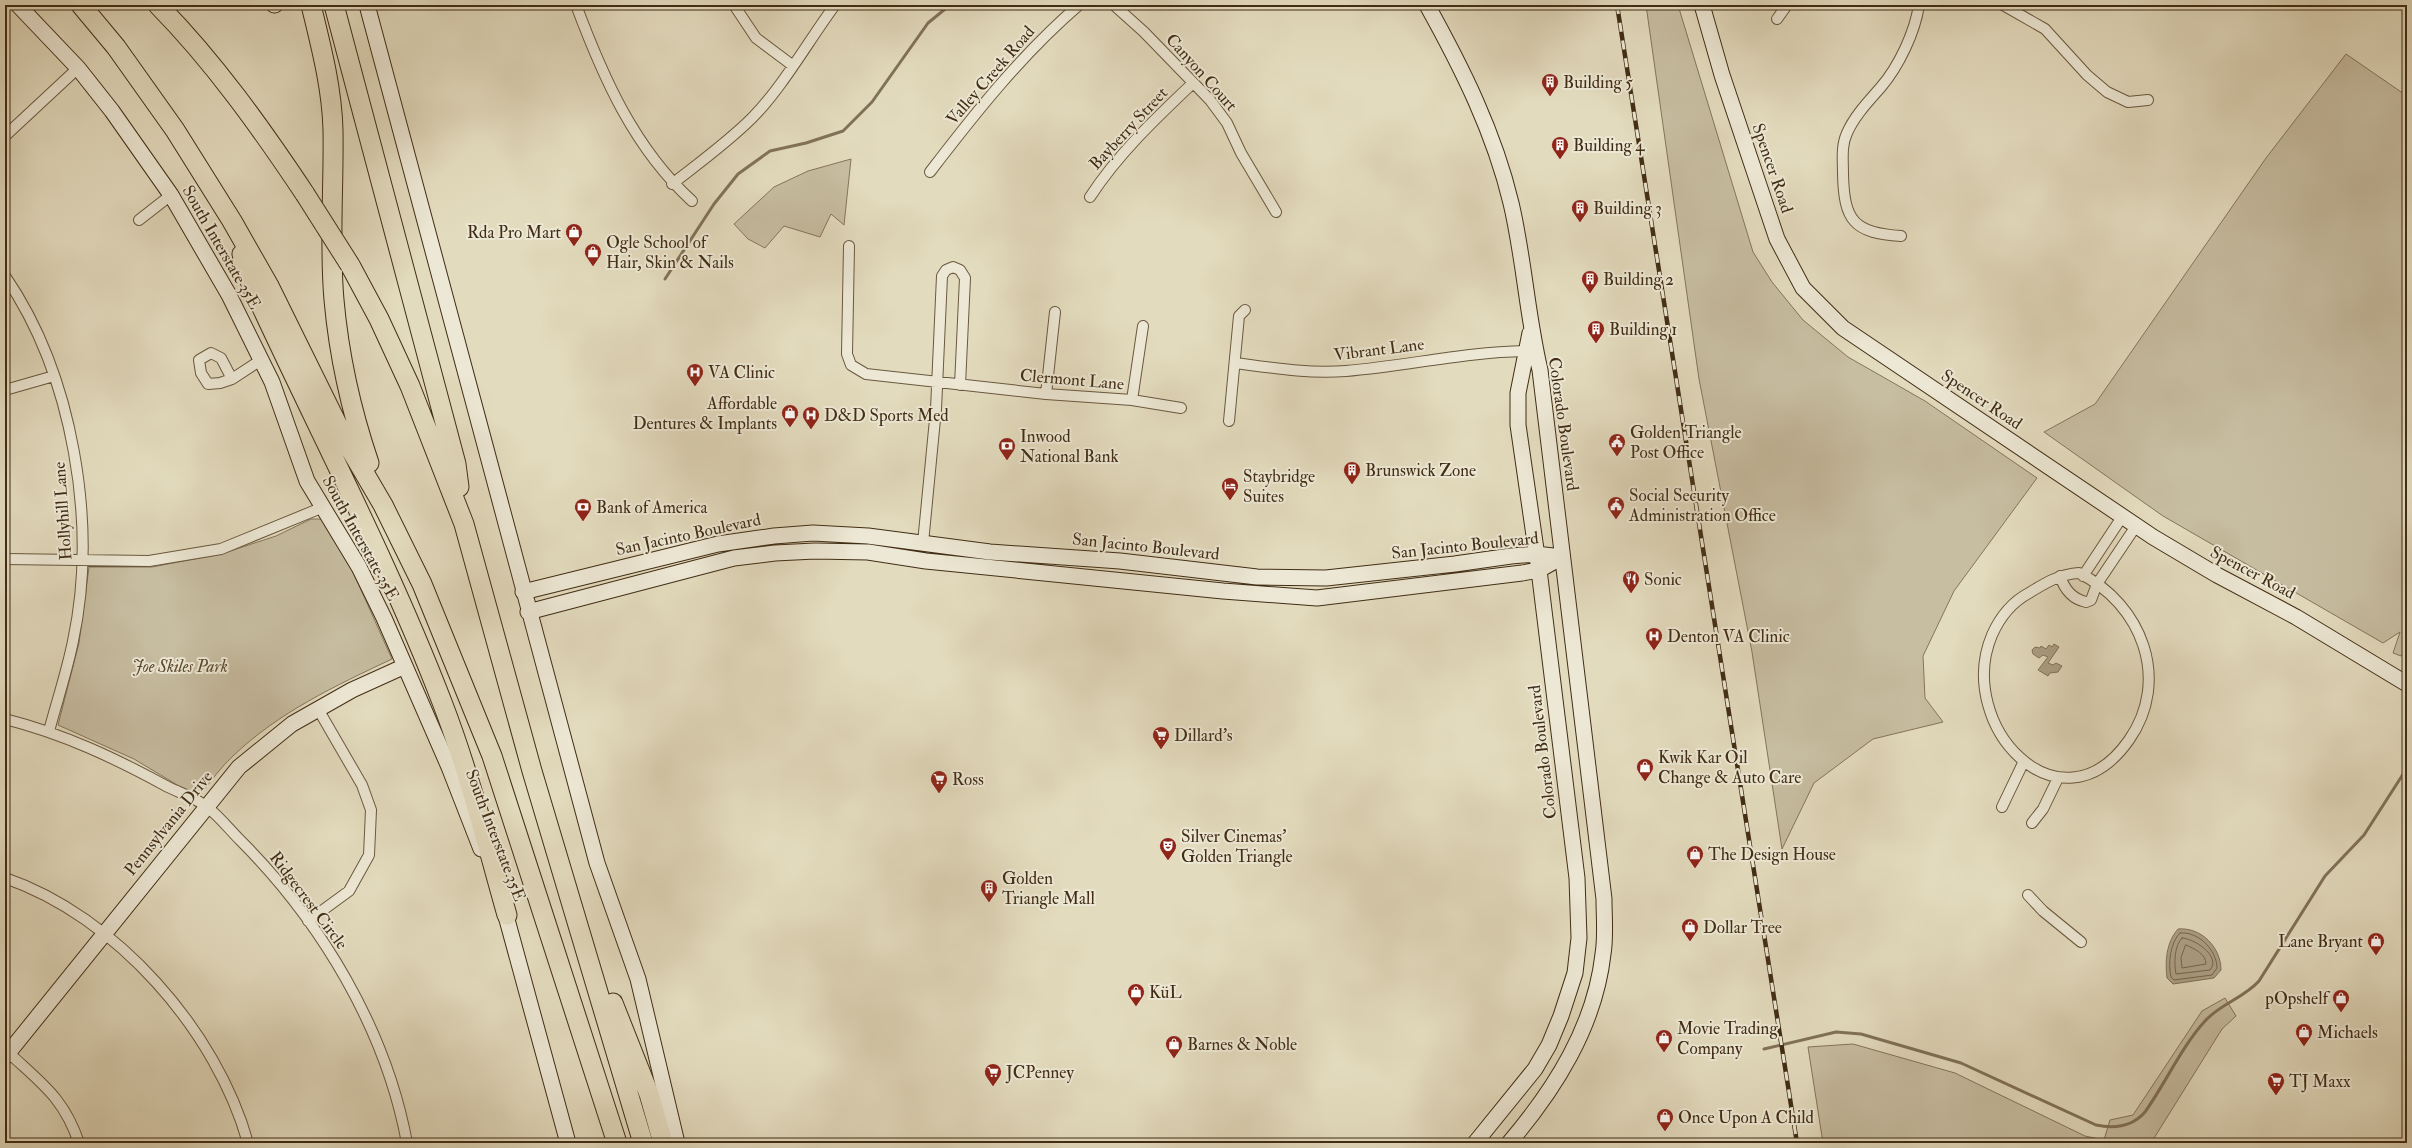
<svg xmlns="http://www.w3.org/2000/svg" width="2412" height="1148" viewBox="0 0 2412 1148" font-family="'IM FELL Double Pica',serif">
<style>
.green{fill:#c7bda1;stroke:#84755b}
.water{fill:#aca085;stroke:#817258}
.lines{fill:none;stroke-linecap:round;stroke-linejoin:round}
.shore{stroke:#76664d;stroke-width:1}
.stream{stroke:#817258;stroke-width:3}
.street-casing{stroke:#6a583f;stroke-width:12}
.secondary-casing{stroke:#412d15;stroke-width:17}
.highway-casing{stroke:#412d15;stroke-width:21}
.street{stroke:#ede8d5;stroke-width:10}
.secondary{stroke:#ede8d5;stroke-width:15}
.highway{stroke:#e3dbbe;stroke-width:19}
.rail-casing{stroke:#412d15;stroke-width:4.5}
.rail{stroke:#ede8d5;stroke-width:3;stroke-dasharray:9;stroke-linecap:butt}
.highway-bridge-casing{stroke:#412d15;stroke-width:21;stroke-linecap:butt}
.highway-bridge{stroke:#e3dbbe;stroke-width:19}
.labels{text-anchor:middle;stroke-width:4;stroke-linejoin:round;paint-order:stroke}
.street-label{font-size:17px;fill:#412d15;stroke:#ede8d5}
.poi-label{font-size:17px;fill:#412d15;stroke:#ede8d5;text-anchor:start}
.park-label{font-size:17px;font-style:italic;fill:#5c4a31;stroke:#ede8d5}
</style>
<rect width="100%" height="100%" fill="#e3dbbe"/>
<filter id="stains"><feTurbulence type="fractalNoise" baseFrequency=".005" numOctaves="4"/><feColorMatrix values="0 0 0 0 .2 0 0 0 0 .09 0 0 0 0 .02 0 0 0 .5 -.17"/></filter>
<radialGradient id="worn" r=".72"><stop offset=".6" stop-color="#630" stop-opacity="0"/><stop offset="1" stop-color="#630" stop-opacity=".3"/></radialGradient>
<!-- green -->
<path class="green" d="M1646 5H1678L1753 252 1772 282 1803 320 1848 357 1925 401 2037 478 1954 591 1923 656 1925 698 1943 722 1873 739 1814 783 1782 849 1752 652 1699 379Z
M2346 54 2407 96V646L2401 656 2393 653 2400 632 2383 643 2163 516 2044 432 2095 404 2266 158Z
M851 159 844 225 831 214 820 237 784 226 765 248 748 239 734 224 774 187 808 171Z
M311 519H322L353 572 392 659C335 686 279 712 233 756 221 767 211 781 201 794L189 792 134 759 58 725 79 643 89 567H152L221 554 276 536Z
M2225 998 2236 1016 2222 1029 2151 1143H1823L1808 1047 1853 1044 1955 1073 2085 1136 2104 1140 2110 1120 2133 1115 2202 1011Z"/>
<!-- water -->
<path class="water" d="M2054 644 2059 647 2048 663 2053 665 2056 663 2062 666 2058 672 2050 673 2048 676 2038 670 2048 657 2043 655 2039 658 2033 654 2032 650 2035 647 2040 648 2041 646 2046 649 2049 645 2052 647Z
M2178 929C2202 927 2221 948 2221 970L2214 978 2173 984 2167 978C2165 961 2166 943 2178 929Z"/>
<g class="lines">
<!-- shore -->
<path class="shore" d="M2180 933C2199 931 2217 951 2217 968L2212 975 2174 980 2171 977C2168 963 2170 943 2180 933Z
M2182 938C2193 938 2222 956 2210 970L2176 974C2174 964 2174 946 2182 938Z
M2186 945C2195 949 2206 954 2206 964L2182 968 2181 958Z"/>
<!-- stream -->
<path class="stream" d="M665 279 714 204 738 174 770 151 806 143 843 131 872 102 928 23 950 5
M1764 1049 1836 1032 1861 1034 1961 1063 2096 1125C2115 1129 2132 1127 2145 1112 2165 1084 2182 1046 2205 1021 2220 1004 2244 998 2259 981L2325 876 2364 835 2407 768"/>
<defs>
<path id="street" d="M576 5C603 77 634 148 692 201
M734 5 756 38 792 65
M1114 5 1144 32 1210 100 1227 123 1241 153 1276 212
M2003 5 2045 29 2087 75 2107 92 2128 102 2148 100
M1777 19 1787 5
M5 136 78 68
M930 172C976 112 1022 54 1079 5
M672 184C699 163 728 142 752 118 782 88 809 40 835 5
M1090 197C1118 154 1156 118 1193 83
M139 220 171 195
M1901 236C1854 233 1844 221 1843 174 1843 160 1841 146 1847 133 1855 115 1869 101 1881 87 1899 66 1915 32 1919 5
M849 246 847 354 851 365 866 374 1046 394 1132 400 1181 408
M5 276C73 375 98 524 73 641 67 671 57 701 49 731
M211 353 221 358 232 379 220 383 208 384 201 373 199 360Z
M1236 363C1273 368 1309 374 1346 371 1406 366 1465 352 1525 351
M232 379 261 360
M5 390 54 376
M1046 394 1055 312
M1132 400 1143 326
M1229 421 1239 316 1245 310
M923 543 936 409 942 276 946 270 953 267 960 270 965 278 960 385
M5 559 149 561 221 549 321 508
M2079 573C2142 604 2171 680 2129 740 2060 838 1954 725 1992 635 2000 617 2012 602 2029 593 2045 583 2060 574 2079 573Z
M2060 576C2064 588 2072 599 2086 602L2091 600 2097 584 2136 526
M2083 576 2122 517
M5 719C64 734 115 758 168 787 180 793 196 798 207 807 219 816 229 829 240 840 321 921 386 1029 407 1143
M2002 807 2024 761
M2032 823 2043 809 2058 778
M5 878C116 916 217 1031 248 1143
M2028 895 2043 911 2081 942
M308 921 349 891 369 855 371 810 362 785 318 709
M9 1053C42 1084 64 1098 79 1143"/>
<path id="secondary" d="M18 5 78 68 112 111 171 195 229 295 272 382 307 481 359 567 384 618 449 767 481 849
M274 5H275
M367 5 597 863 638 979 677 1143
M1427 5C1462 68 1494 132 1511 203 1524 258 1527 315 1540 370L1604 899C1604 917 1606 936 1603 954 1595 1026 1555 1089 1509 1143
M1702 5 1722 75 1777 239 1803 288 1843 328 2153 537 2217 575 2296 617 2407 684
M523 592 718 544 774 536 813 533 868 536 990 552 1120 561 1257 577 1326 578 1455 564 1511 556 1536 554 1562 557
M528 612 734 558 775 553 815 551 868 552 926 561 1223 591 1317 598 1522 573 1539 570 1562 557
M503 905 568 1143
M5 1057 239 767 292 724 352 690 405 666
M1475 1143 1535 1069 1549 1045 1561 1016 1575 973 1579 938 1577 878 1539 570 1518 425V393L1530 333"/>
<path id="highway" d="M81 5 116 47 175 130 232 221 269 286 345 440 383 505 422 584 492 756 617 1143
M158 5C214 62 261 128 305 194
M311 5C321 46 332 88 333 130 334 187 329 244 334 300 339 356 351 410 369 463
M334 5 456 464 459 487
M242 254 251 284C315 424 387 559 442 702 469 772 487 844 507 915
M350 265 379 319 410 386 464 524 532 771 643 1143
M613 1003 649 1094 663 1143"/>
</defs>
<!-- street casing -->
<use href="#street" class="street-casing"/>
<!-- secondary casing -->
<use href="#secondary" class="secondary-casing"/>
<!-- highway casing -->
<use href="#highway" class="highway-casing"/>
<!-- street -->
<use href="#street" class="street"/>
<!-- secondary -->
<use href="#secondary" class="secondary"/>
<!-- highway -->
<use href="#highway" class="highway"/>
<defs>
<path id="rail" d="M1617 5 1797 1143"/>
</defs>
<!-- rail casing -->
<use href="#rail" class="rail-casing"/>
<!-- rail -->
<use href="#rail" class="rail"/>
<defs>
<path id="highway-bridge" d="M305 194 350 265"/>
</defs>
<!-- highway-bridge casing -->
<use href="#highway-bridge" class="highway-bridge-casing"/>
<!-- highway-bridge -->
<use href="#highway-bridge" class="highway-bridge"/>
</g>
<!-- icons -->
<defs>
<symbol id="building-pin" viewBox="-11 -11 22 30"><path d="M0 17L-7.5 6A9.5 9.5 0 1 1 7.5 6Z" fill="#8f2418" stroke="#ede8d5"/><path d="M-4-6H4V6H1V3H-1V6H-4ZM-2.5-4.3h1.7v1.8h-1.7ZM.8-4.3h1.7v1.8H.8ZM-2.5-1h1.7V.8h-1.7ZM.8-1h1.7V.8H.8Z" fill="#fff"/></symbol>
<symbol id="shop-pin" viewBox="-11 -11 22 30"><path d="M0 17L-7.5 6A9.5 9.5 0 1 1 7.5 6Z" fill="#8f2418" stroke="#ede8d5"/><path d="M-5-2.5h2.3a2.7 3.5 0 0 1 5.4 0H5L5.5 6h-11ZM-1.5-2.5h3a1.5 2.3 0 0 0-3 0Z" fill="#fff"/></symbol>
<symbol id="hospital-pin" viewBox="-11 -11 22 30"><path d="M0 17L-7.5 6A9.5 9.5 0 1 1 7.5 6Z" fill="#8f2418" stroke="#ede8d5"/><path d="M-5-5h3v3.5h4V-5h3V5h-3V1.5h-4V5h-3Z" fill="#fff"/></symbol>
<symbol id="civic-pin" viewBox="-11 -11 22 30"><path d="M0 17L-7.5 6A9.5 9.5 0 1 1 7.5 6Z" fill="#8f2418" stroke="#ede8d5"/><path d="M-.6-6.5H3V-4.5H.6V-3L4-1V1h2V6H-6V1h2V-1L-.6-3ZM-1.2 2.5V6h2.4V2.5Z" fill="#fff"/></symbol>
<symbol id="bank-pin" viewBox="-11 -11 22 30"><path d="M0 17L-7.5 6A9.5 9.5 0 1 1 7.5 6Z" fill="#8f2418" stroke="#ede8d5"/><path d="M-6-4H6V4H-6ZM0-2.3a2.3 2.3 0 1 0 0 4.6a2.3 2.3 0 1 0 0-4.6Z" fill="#fff"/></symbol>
<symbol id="hotel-pin" viewBox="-11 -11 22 30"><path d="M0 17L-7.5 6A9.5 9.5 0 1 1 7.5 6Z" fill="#8f2418" stroke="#ede8d5"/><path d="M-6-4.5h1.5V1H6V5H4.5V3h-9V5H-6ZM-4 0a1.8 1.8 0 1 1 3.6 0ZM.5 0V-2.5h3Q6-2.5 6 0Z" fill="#fff"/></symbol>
<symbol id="restaurant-pin" viewBox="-11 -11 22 30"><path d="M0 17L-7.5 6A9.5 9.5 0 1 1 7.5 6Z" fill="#8f2418" stroke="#ede8d5"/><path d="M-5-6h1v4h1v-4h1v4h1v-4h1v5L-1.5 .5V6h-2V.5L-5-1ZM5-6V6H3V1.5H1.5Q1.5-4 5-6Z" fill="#fff"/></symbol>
<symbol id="supermarket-pin" viewBox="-11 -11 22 30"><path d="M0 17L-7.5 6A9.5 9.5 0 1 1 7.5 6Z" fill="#8f2418" stroke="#ede8d5"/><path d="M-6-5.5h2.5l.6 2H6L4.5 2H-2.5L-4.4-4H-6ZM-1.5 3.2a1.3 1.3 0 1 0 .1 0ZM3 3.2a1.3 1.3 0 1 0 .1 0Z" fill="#fff"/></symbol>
<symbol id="theatre-pin" viewBox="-11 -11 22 30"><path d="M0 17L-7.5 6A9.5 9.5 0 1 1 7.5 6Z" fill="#8f2418" stroke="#ede8d5"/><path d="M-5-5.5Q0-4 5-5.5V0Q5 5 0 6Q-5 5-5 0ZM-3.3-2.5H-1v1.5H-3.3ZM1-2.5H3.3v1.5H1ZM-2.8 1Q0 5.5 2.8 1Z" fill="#fff"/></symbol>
</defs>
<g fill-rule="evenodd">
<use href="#building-pin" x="1540" y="72" width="20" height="27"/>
<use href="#building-pin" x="1550" y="135" width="20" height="27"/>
<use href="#building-pin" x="1570" y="198" width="20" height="27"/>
<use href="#shop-pin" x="564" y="222" width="20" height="27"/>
<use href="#shop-pin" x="583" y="242" width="20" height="27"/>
<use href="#building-pin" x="1580" y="269" width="20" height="27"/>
<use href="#building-pin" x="1586" y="319" width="20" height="27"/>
<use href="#hospital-pin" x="685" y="362" width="20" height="27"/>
<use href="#shop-pin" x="780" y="403" width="20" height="27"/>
<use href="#hospital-pin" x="801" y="405" width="20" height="27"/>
<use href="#civic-pin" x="1607" y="432" width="20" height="27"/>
<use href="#bank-pin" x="997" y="436" width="20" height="27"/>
<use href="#building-pin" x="1342" y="460" width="20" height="27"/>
<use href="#hotel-pin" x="1220" y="476" width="20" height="27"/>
<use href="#civic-pin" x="1606" y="495" width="20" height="27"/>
<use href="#bank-pin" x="573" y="497" width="20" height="27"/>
<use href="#restaurant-pin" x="1621" y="569" width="20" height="27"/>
<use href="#hospital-pin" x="1644" y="626" width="20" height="27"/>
<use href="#supermarket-pin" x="1151" y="725" width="20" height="27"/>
<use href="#shop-pin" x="1635" y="757" width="20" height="27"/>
<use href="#supermarket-pin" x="929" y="769" width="20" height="27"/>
<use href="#theatre-pin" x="1158" y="836" width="20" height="27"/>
<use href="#shop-pin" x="1685" y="844" width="20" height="27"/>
<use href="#building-pin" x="979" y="878" width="20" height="27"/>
<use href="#shop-pin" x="1680" y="917" width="20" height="27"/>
<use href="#shop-pin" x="2366" y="931" width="20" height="27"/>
<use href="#shop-pin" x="1126" y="982" width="20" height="27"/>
<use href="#shop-pin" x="2331" y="988" width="20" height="27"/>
<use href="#shop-pin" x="2294" y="1022" width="20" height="27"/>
<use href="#shop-pin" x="1654" y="1028" width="20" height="27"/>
<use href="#shop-pin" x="1164" y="1034" width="20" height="27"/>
<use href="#supermarket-pin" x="983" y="1062" width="20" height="27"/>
<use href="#supermarket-pin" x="2266" y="1071" width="20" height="27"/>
<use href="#shop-pin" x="1655" y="1107" width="20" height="27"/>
</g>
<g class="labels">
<!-- street labels -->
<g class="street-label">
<text transform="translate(1202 72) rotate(48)" y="6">Canyon Court</text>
<text transform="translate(990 75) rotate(-49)" y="6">Valley Creek Road</text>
<text transform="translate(1128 128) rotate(-47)" y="6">Bayberry Street</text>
<text transform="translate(1773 168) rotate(71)" y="6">Spencer Road</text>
<text transform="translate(222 247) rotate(60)" y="6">South Interstate 35E</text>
<text transform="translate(1379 349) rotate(-7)" y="6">Vibrant Lane</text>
<text transform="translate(1072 379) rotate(5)" y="6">Clermont Lane</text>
<text transform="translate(1982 399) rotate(34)" y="6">Spencer Road</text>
<text transform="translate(1564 424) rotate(82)" y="6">Colorado Boulevard</text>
<text transform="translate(62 511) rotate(-94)" y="6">Hollyhill Lane</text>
<text transform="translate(688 534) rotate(-12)" y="6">San Jacinto Boulevard</text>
<text transform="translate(361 538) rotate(61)" y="6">South Interstate 35E</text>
<text transform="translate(1465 545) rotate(-6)" y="6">San Jacinto Boulevard</text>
<text transform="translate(1146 546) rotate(6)" y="6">San Jacinto Boulevard</text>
<text transform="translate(2253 572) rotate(28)" y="6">Spencer Road</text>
<text transform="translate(1542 752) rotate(-97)" y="6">Colorado Boulevard</text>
<text transform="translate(168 823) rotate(-51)" y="6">Pennsylvania Drive</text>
<text transform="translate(496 835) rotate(69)" y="6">South Interstate 35E</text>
<text transform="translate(309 900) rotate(53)" y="6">Ridgecrest Circle</text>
</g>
<!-- poi labels -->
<g class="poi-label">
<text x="1563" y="88">Building 5</text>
<text x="1573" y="151">Building 4</text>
<text x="1593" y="214">Building 3</text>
<text x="561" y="238" text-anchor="end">Rda Pro Mart</text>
<text x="606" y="248">Ogle School of<tspan x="606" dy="20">Hair, Skin &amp; Nails</tspan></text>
<text x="1603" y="285">Building 2</text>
<text x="1609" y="335">Building 1</text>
<text x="708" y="378">VA Clinic</text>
<text x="777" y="409" text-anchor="end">Affordable<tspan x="777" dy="20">Dentures &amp; Implants</tspan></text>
<text x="824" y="421">D&amp;D Sports Med</text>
<text x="1630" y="438">Golden Triangle<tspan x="1630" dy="20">Post Office</tspan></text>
<text x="1020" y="442">Inwood<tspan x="1020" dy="20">National Bank</tspan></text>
<text x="1365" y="476">Brunswick Zone</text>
<text x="1243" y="482">Staybridge<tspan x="1243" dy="20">Suites</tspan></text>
<text x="1629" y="501">Social Security<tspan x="1629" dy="20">Administration Office</tspan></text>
<text x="596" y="513">Bank of America</text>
<text x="1644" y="585">Sonic</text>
<text x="1667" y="642">Denton VA Clinic</text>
<text x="1174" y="741">Dillard's</text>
<text x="1658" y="763">Kwik Kar Oil<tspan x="1658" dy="20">Change &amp; Auto Care</tspan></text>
<text x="952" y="785">Ross</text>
<text x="1181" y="842">Silver Cinemas'<tspan x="1181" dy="20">Golden Triangle</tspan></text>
<text x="1708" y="860">The Design House</text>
<text x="1002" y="884">Golden<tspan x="1002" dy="20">Triangle Mall</tspan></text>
<text x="1703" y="933">Dollar Tree</text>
<text x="2363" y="947" text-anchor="end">Lane Bryant</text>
<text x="1149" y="998">KüL</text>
<text x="2328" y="1004" text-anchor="end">pOpshelf</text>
<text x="1677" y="1034">Movie Trading<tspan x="1677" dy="20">Company</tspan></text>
<text x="2317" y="1038">Michaels</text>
<text x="1187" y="1050">Barnes &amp; Noble</text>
<text x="1006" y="1078">JCPenney</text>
<text x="2289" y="1087">TJ Maxx</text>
<text x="1678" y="1123">Once Upon A Child</text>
</g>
<!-- park labels -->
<g class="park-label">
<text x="180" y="672">Joe Skiles Park</text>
</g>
</g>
<!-- margin -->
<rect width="2412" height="1148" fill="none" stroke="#e3dbbe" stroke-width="20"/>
<rect x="6" y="6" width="2400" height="1136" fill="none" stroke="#412d15" stroke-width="2"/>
<rect x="10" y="10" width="2392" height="1128" fill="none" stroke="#412d15"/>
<rect width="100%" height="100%" filter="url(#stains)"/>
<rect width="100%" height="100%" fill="url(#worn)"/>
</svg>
